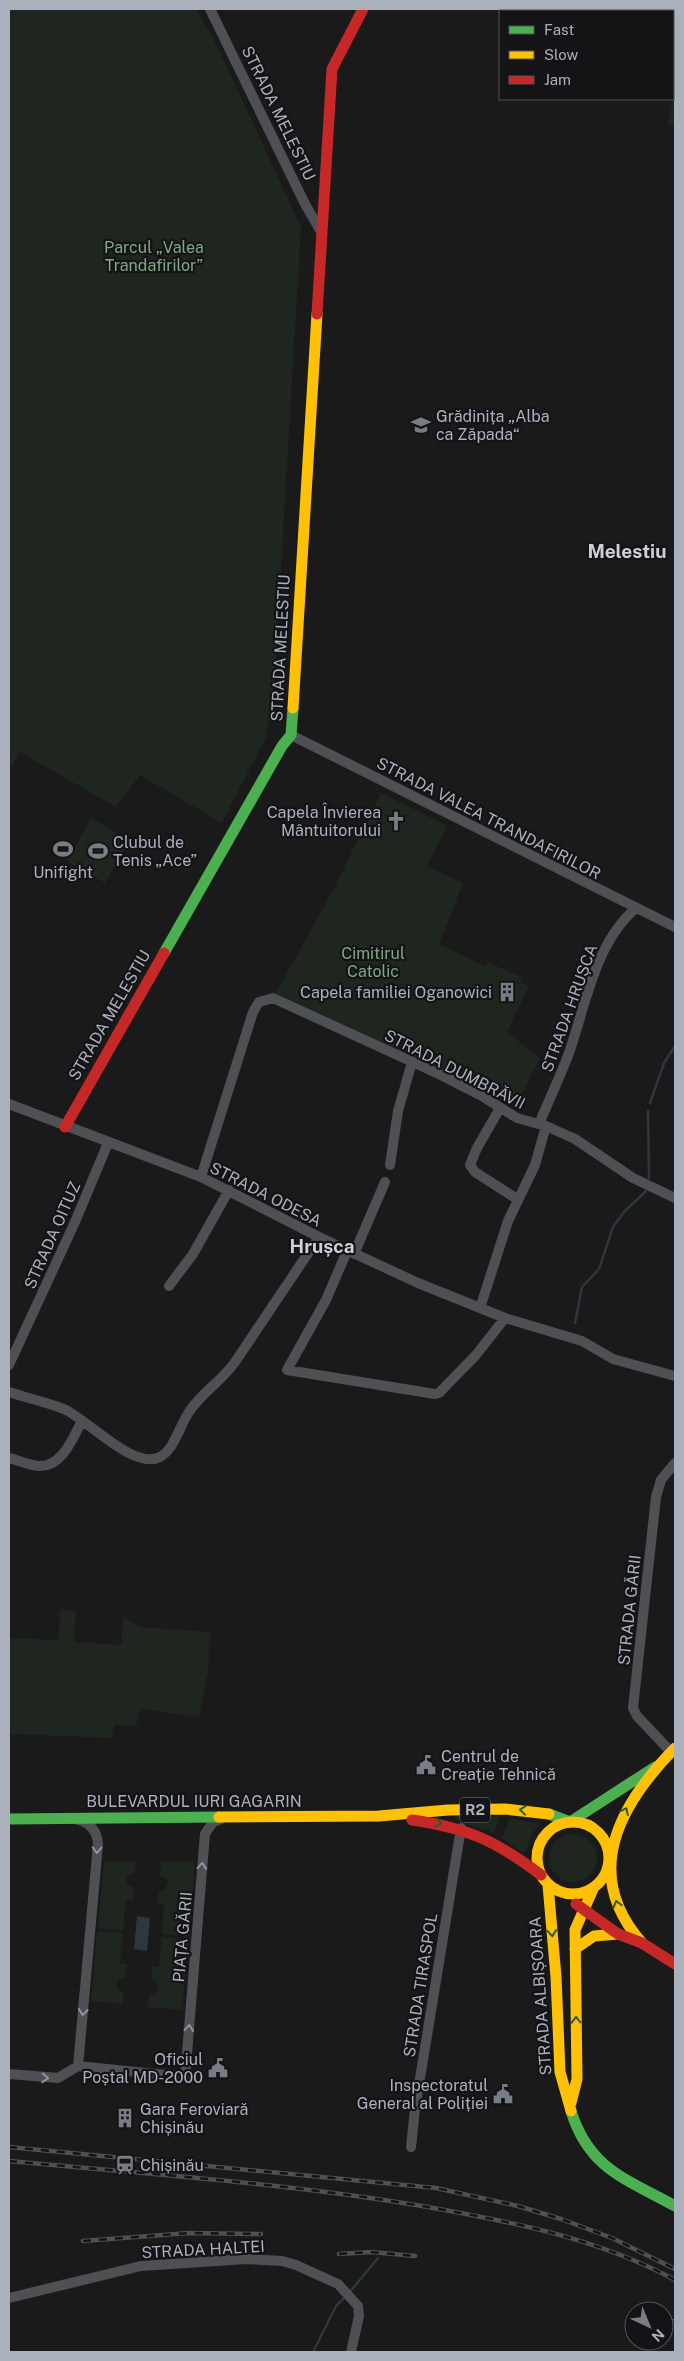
<svg xmlns="http://www.w3.org/2000/svg" width="684" height="2361" viewBox="0 0 684 2361" font-family="'Public Sans',sans-serif">
<style>
.green{fill:#1e261f}
.water{fill:#2c373e}
.lines{fill:none;stroke-linecap:round;stroke-linejoin:round}
.stream{stroke:#2c373e;stroke-width:2.5}
.street{stroke:#4e5054;stroke-width:10}
.fast{stroke:#4caf50;stroke-width:11}
.slow{stroke:#ffc107;stroke-width:11}
.jam{stroke:#c62828;stroke-width:11}
.rail-casing{stroke:#4e5053;stroke-width:4.5}
.rail{stroke:#141417;stroke-width:2.5;stroke-dasharray:8;stroke-linecap:butt}
.oneway{stroke:#2d5a31}
.oneway2{stroke:#8f949d}
.labels{text-anchor:middle;stroke-width:4.5;stroke-linejoin:round;paint-order:stroke}
.shield{fill:#141417;stroke:#7e828a;stroke-width:1}
.shield-label{font-size:15px;font-weight:bold;fill:#abb1bc}
.street-label{font-size:16px;fill:#abb1bc;stroke:#141417}
.park-label{font-size:16px;fill:#81a882;stroke:#141417}
.poi-label{font-size:16px;fill:#abb1bc;stroke:#141417;text-anchor:start}
.quarter-label{font-size:19px;font-weight:bold;fill:#cdd0d8;stroke:#141417}
</style>
<rect width="100%" height="100%" fill="#1a1a1b"/>
<!-- green -->
<path class="green" d="M9 9H197L220 52 301 227 274 685 266 737 222 823 140 775 116 807 20 752 9 770Z
M675 95V126L668 125 672 99Z
M381 793 448 826 427 866 463 883 439 944 485 966 489 963 522 977 520 982 529 986 507 1032 540 1058 519 1099 464 1073 462 1080 276 993 332 892Z
M91 818 130 840 105 883 67 861Z
M60 1609 76 1611 74 1642 121 1645 124 1617 140 1627 210 1632 208 1672 199 1717 141 1709 136 1725H114L112 1738 9 1734V1638L59 1640Z
M456 1816 499 1817 494 1833 458 1821 454 1818Z
M509 1818 540 1824 531 1835 525 1854 502 1838Z
M549 1858a24 24 0 1 1 48 0a24 24 0 1 1-48 0Z
M104 1861 136 1862 135 1873 130 1874 126 1879 127 1885 134 1888 133 1900 126 1901 123 1931 98 1928Z
M161 1861 195 1862 189 1937 162 1934 164 1905 157 1903 159 1891 165 1890 168 1883 166 1878 160 1876Z
M97 1931 123 1933 120 1963 127 1964 126 1977 119 1979 116 1986 119 1991 124 1992 123 2004 91 2001Z
M162 1937 188 1940 182 2010 148 2007 149 1995 154 1994 159 1988 157 1983 151 1979 152 1966 159 1967Z"/>
<!-- water -->
<path class="water" d="M137 1916 150 1918 147 1951 134 1949Z"/>
<g class="lines">
<!-- stream -->
<path class="stream" d="M650 1103 664 1063 675 1046
M648 1111 649 1178
M575 1323 582 1287 599 1269 613 1227 624 1212 646 1191
M349 2293 378 2258
M313 2352 336 2306 345 2297"/>
<!-- street -->
<path class="street" d="M210 9 305 204 320 230
M291 735 675 927
M9 1104 201 1177 319 1237 418 1283 505 1318 582 1341 613 1359 675 1376
M500 1108 477 1148 470 1165 475 1172 517 1199
M539 1124C549 1100 560 1077 569 1053 586 1004 595 943 636 908
M390 1165 398 1111 412 1062
M201 1177 253 1012 259 1002 273 998 441 1075 482 1096 517 1118 546 1126 575 1139 633 1178 675 1198
M347 1251 326 1300 287 1370 435 1394 439 1393 476 1355 505 1318
M354 1254 385 1182
M169 1286 193 1254 229 1190
M480 1308 508 1221 535 1165 546 1126
M9 1365 75 1222 108 1143
M9 1392C27 1398 46 1402 64 1409 87 1419 134 1471 160 1457 174 1450 180 1425 189 1412 201 1393 222 1381 235 1362L319 1237
M9 1458C18 1460 30 1466 40 1466 63 1466 73 1437 82 1421
M671 1752 637 1716 633 1708 656 1497 661 1480 675 1463
M78 2066 98 1844C97 1831 91 1823 78 1820
M9 2074 58 2078 78 2066 185 2077 205 1834 213 1822 221 1819
M411 2147 415 2109 461 1828
M9 2298 141 2266 247 2259 282 2261 296 2265 338 2284 358 2306 359 2316 351 2352"/>
<!-- fast -->
<path class="fast" d="M164 953 282 746 291 735 293 708
M549 1814 570 1822 655 1767
M9 1819 219 1817
M571 2111C589 2169 626 2179 675 2206"/>
<!-- slow -->
<path class="slow" d="M293 708 317 314
M219 1817 379 1816 448 1810 505 1809 549 1814
M537 1858a36 36 0 1 1 72 0a36 36 0 1 1-72 0Z
M548 1885 556 1977 560 2072 571 2111
M642 1943C581 1874 619 1805 675 1748
M575 1949 594 1936 618 1934
M571 2103 577 2079 575 1930 593 1889"/>
<!-- jam -->
<path class="jam" d="M317 314 332 69 363 9
M65 1127 164 953
M412 1820C468 1828 496 1841 541 1875
M576 1904 618 1934 642 1943 675 1964"/>
<defs>
<path id="rail" d="M9 2147 436 2188 518 2206 561 2219 612 2238 675 2269
M9 2161C147 2174 285 2183 422 2206 508 2221 598 2238 675 2280
M83 2241 189 2233 261 2234
M339 2254 371 2252 415 2256
M673 2321 675 2322"/>
</defs>
<!-- rail casing -->
<use href="#rail" class="rail-casing"/>
<!-- rail -->
<use href="#rail" class="rail"/>
</g>
<!-- one-way arrows -->
<defs><path id="oneway-chevron" d="M-2-3.5L2.5 0L-2 3.5" fill="none" stroke-width="1.6" stroke-linecap="round" stroke-linejoin="round" transform="scale(1.25)"/></defs>
<g class="oneway">
<use href="#oneway-chevron" transform="translate(523 1810) rotate(-174)"/>
<use href="#oneway-chevron" transform="translate(625 1811) rotate(-64)"/>
<use href="#oneway-chevron" transform="translate(438 1823) rotate(9)"/>
<use href="#oneway-chevron" transform="translate(617 1904) rotate(-106)"/>
<use href="#oneway-chevron" transform="translate(552 1933) rotate(85)"/>
<use href="#oneway-chevron" transform="translate(576 2020) rotate(-91)"/>
</g>
<g class="oneway2">
<use href="#oneway-chevron" transform="translate(97 1850) rotate(91)"/>
<use href="#oneway-chevron" transform="translate(202 1866) rotate(-85)"/>
<use href="#oneway-chevron" transform="translate(83 2012) rotate(96)"/>
<use href="#oneway-chevron" transform="translate(189 2028) rotate(-85)"/>
<use href="#oneway-chevron" transform="translate(45 2078) rotate(4)"/>
</g>
<!-- icons -->
<defs>
<symbol id="school-bare" viewBox="-9 -9 18 18"><path d="M0-5L7-2L0 1L-7-2ZM-4 1L0 2.5L4 1V4Q0 6-4 4Z" fill="#787c84" stroke="#141417" stroke-width="2.5" paint-order="stroke"/></symbol>
<symbol id="church-bare" viewBox="-9 -9 18 18"><path d="M-1.2-6h2.4v3.5h3.3v2.4h-3.3V6h-2.4V-.1h-3.3v-2.4h3.3Z" fill="#787c84" stroke="#141417" stroke-width="2.5" paint-order="stroke"/></symbol>
<symbol id="stadium-bare" viewBox="-9 -9 18 18"><path d="M0-5a6.5 5 0 1 0 0 10a6.5 5 0 1 0 0-10ZM-3.5-1.8h7v3.6h-7Z" fill="#787c84" stroke="#141417" stroke-width="2.5" paint-order="stroke"/></symbol>
<symbol id="building-bare" viewBox="-9 -9 18 18"><path d="M-4-6H4V6H1V3H-1V6H-4ZM-2.5-4.3h1.7v1.8h-1.7ZM.8-4.3h1.7v1.8H.8ZM-2.5-1h1.7V.8h-1.7ZM.8-1h1.7V.8H.8Z" fill="#787c84" stroke="#141417" stroke-width="2.5" paint-order="stroke"/></symbol>
<symbol id="civic-bare" viewBox="-9 -9 18 18"><path d="M-.6-6.5H3V-4.5H.6V-3L4-1V1h2V6H-6V1h2V-1L-.6-3ZM-1.2 2.5V6h2.4V2.5Z" fill="#787c84" stroke="#141417" stroke-width="2.5" paint-order="stroke"/></symbol>
<symbol id="station-bare" viewBox="-9 -9 18 18"><path d="M-3-6H3Q5-6 5-4V2Q5 4 3 4L4.5 6H3L1.5 4h-3L-3 6H-4.5L-3 4Q-5 4-5 2V-4Q-5-6-3-6ZM-3.5-4v3h7v-3ZM-3.5 1v1.5H-2V1ZM2 1v1.5H3.5V1Z" fill="#787c84" stroke="#141417" stroke-width="2.5" paint-order="stroke"/></symbol>
</defs>
<g fill-rule="evenodd">
<use href="#school-bare" x="407" y="411" width="28" height="28"/>
<use href="#church-bare" x="382" y="807" width="28" height="28"/>
<use href="#stadium-bare" x="49" y="835" width="28" height="28"/>
<use href="#stadium-bare" x="84" y="837" width="28" height="28"/>
<use href="#building-bare" x="493" y="978" width="28" height="28"/>
<use href="#civic-bare" x="412" y="1751" width="28" height="28"/>
<use href="#civic-bare" x="204" y="2054" width="28" height="28"/>
<use href="#civic-bare" x="489" y="2080" width="28" height="28"/>
<use href="#building-bare" x="111" y="2104" width="28" height="28"/>
<use href="#station-bare" x="111" y="2151" width="28" height="28"/>
</g>
<g class="labels">
<!-- shield labels -->
<rect class="shield" x="460" y="1797.5" width="30" height="25" rx="4"/>
<g class="shield-label">
<text x="475" y="1815">R2</text>
</g>
<!-- street labels -->
<g class="street-label">
<text transform="translate(279 113) rotate(64)" y="6">STRADA MELESTIU</text>
<text transform="translate(280 648) rotate(-87)" y="6">STRADA MELESTIU</text>
<text transform="translate(489 818) rotate(27)" y="6">STRADA VALEA TRANDAFIRILOR</text>
<text transform="translate(569 1008) rotate(-70)" y="6">STRADA HRUȘCA</text>
<text transform="translate(109 1015) rotate(-60)" y="6">STRADA MELESTIU</text>
<text transform="translate(455 1069) rotate(27)" y="6">STRADA DUMBRĂVII</text>
<text transform="translate(266 1194) rotate(27)" y="6">STRADA ODESA</text>
<text transform="translate(52 1235) rotate(-66)" y="6">STRADA OITUZ</text>
<text transform="translate(629 1610) rotate(-84)" y="6">STRADA GĂRII</text>
<text x="194" y="1807">BULEVARDUL IURI GAGARIN</text>
<text transform="translate(182 1937) rotate(-85)" y="6">PIAȚA GĂRII</text>
<text transform="translate(420 1985) rotate(-81)" y="6">STRADA TIRASPOL</text>
<text transform="translate(540 1996) rotate(-94)" y="6">STRADA ALBIȘOARA</text>
<text transform="translate(203 2249) rotate(-3)" y="6">STRADA HALTEI</text>
</g>
<!-- park labels -->
<g class="park-label">
<text x="154" y="253">Parcul „Valea<tspan x="154" dy="18">Trandafirilor”</tspan></text>
<text x="373" y="959">Cimitirul<tspan x="373" dy="18">Catolic</tspan></text>
</g>
<!-- poi labels -->
<g class="poi-label">
<text x="436" y="422">Grădinița „Alba<tspan x="436" dy="18">ca Zăpada“</tspan></text>
<text x="381" y="818" text-anchor="end">Capela Învierea<tspan x="381" dy="18">Mântuitorului</tspan></text>
<text x="113" y="848">Clubul de<tspan x="113" dy="18">Tenis „Ace”</tspan></text>
<text x="63" y="878" text-anchor="middle">Unifight</text>
<text x="492" y="998" text-anchor="end">Capela familiei Oganowici</text>
<text x="441" y="1762">Centrul de<tspan x="441" dy="18">Creație Tehnică</tspan></text>
<text x="203" y="2065" text-anchor="end">Oficiul<tspan x="203" dy="18">Poștal MD-2000</tspan></text>
<text x="488" y="2091" text-anchor="end">Inspectoratul<tspan x="488" dy="18">General al Poliției</tspan></text>
<text x="140" y="2115">Gara Feroviară<tspan x="140" dy="18">Chișinău</tspan></text>
<text x="140" y="2171">Chișinău</text>
</g>
<!-- quarter labels -->
<g class="quarter-label">
<text x="627" y="558">Melestiu</text>
<text x="322" y="1253">Hrușca</text>
</g>
</g>
<!-- border -->
<rect width="684" height="2361" fill="none" stroke="#abb1bc" stroke-width="20"/>
<!-- legend -->
<rect x="499" y="10" width="175" height="90" fill="#141417" stroke="#505359"/>
<rect x="509" y="26" width="25" height="8" fill="#4caf50" stroke="#505359"/>
<text x="544" y="35" font-size="15" fill="#abb1bc">Fast</text>
<rect x="509" y="51" width="25" height="8" fill="#ffc107" stroke="#505359"/>
<text x="544" y="60" font-size="15" fill="#abb1bc">Slow</text>
<rect x="509" y="76" width="25" height="8" fill="#c62828" stroke="#505359"/>
<text x="544" y="85" font-size="15" fill="#abb1bc">Jam</text>
<!-- north arrow -->
<g transform="translate(649 2326) rotate(136)"><circle r="24" fill="#141417" stroke="#505359"/>
<path d="M0-4L9 19L0 12L-9 19Z" fill="#787c84"/>
<text y="-8" font-size="14" font-weight="bold" text-anchor="middle" fill="#abb1bc">N</text>
</g>
</svg>
